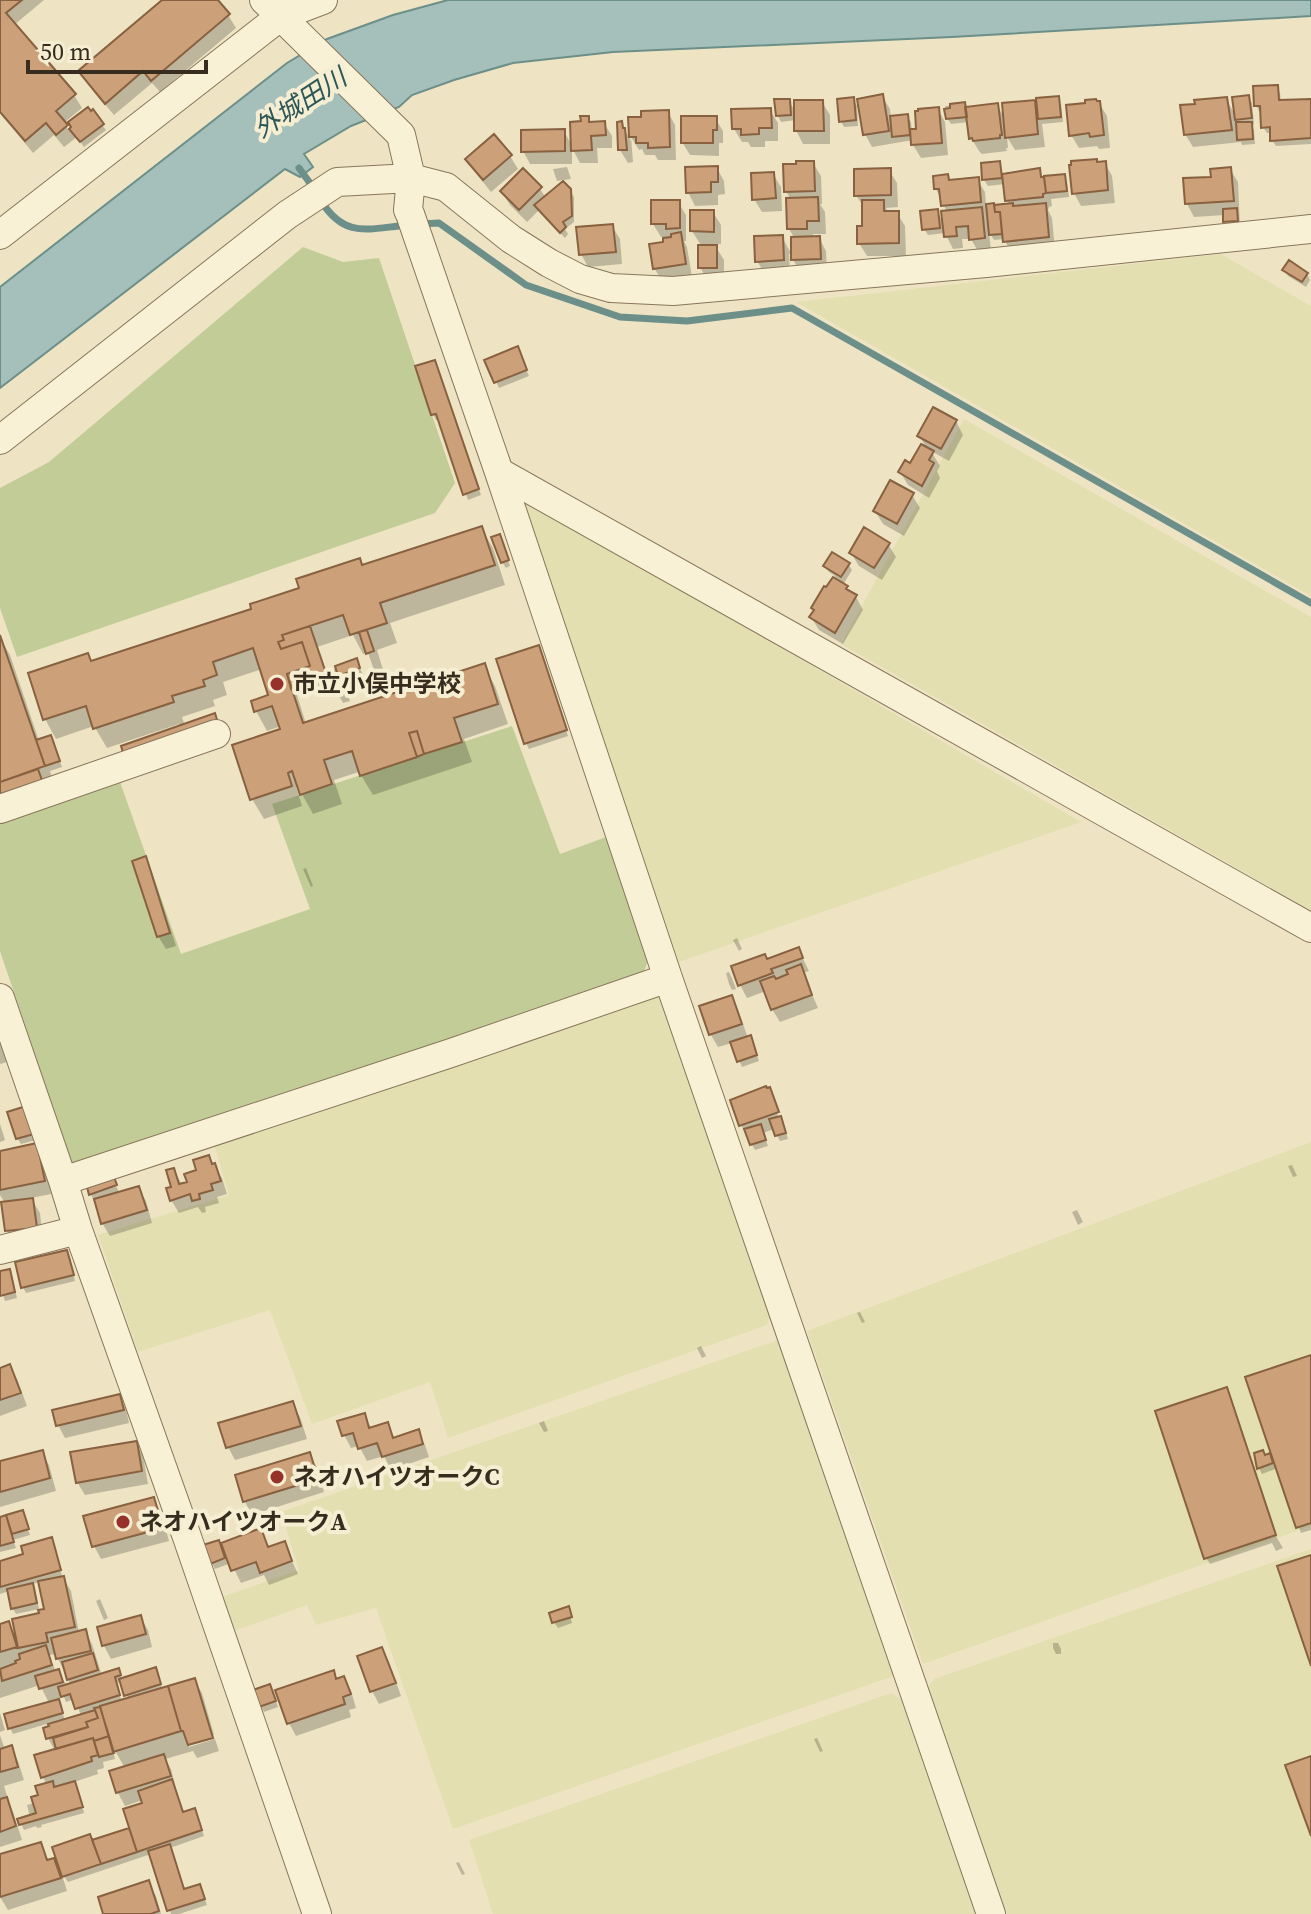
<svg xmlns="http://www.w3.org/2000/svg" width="1311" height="1914" viewBox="0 0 1311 1914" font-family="'Source Serif 4','Noto Sans JP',serif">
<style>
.farmland{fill:#e3dfb0}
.green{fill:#c2cc97}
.water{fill:#a5c0ba;stroke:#6c8f89;stroke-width:2}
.shadow{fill:#0003;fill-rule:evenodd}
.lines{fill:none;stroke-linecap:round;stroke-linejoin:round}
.stream{stroke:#6c8f89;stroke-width:7}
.building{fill:#cca179;stroke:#876140;stroke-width:2}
.minor-casing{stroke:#88765a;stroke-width:30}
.minor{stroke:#f8f1d6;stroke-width:28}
.poi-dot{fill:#96322a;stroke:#f5eed2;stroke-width:3}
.labels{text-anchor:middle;stroke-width:8;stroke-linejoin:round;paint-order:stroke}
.poi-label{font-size:24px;font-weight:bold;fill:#382c1e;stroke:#f5eed2;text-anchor:start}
.water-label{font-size:26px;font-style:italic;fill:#2d5757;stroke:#f5eed2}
</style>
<rect width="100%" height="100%" fill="#eee4c3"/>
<!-- farmland -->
<path class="farmland" d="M1221 254 1311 306V596L796 302Z
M964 419 1311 617V910L841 644Z
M521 497 1081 822 679 962Z
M647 991 661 997 770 1316 767 1325 448 1438 430 1382 312 1424 270 1310 138 1352 98 1235 229 1195 213 1141Z
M1311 1142V1526L923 1664 807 1331Z
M778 1340 894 1676 453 1829 376 1608 316 1625 307 1605 234 1631 222 1597 299 1570 281 1512Z
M1311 1549V1914H1007L928 1688 934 1679Z
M891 1693 903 1700 977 1914H493L469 1840Z"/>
<!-- green -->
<path class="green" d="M303 247 343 262 379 258 455 483 435 513 17 657 0 608V488L49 462Z
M512 726 560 854 606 837 648 961 644 971 73 1168 0 951V823L120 782 181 954 310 909 272 804Z"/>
<!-- water -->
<path class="water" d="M448 0H1311V16L952 37 613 52 513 63 454 80 412 95 399 107 351 126 304 154 313 167 300 177 285 169 0 388V287L287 63 327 39 393 15Z"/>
<!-- shadow -->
<path class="shadow" d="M0 0H44L14 25 74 95 82 108 60 126H66L69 131 73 128 102 125 106 130 84 147 77 137 64 147 54 135 33 153 0 113Z
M165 0H215L228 15 236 28 160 92 152 83 114 115 88 84 80 71Z
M1277 87 1280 93 1281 102 1311 101V144L1276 146 1272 140V133H1267L1263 127 1262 111H1259L1256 105Z
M882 96 890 109 891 118 907 116 911 122 912 131H918L938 109 945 122 948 155 921 158 913 145V140L872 147 865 134Z
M1058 98 1061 104 1063 122 1042 124 1045 147 1015 150 1007 137 1008 148H1006L1007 151 982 154 979 151 971 138 969 122 951 124 947 118 945 106 964 104 966 109 997 105 1005 119 1034 102 1040 111Z
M1248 98 1252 103 1254 124H1251L1254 130 1255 144 1242 145 1241 142 1193 147 1185 134 1226 99 1237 118Z
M853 99 857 106 858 126 844 127 841 121Z
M789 101 796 113 822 102 830 115V144H803L796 130V120L781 122 778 116Z
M1099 103 1107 116 1110 148 1099 149 1097 146 1079 148 1071 135Z
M770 110 778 123V141H765V147H751L748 142H742L734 129Z
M668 112 675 125 676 160H658L655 155H645L642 149 639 150 631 137 633 162 628 163 620 150 621 123 631 141 630 119Z
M587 118 591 124 604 123 612 136V148H597L598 163H580L572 148V164H530L523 151 564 131 572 146Z
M715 118 723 131V143H719V156L690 155 682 142Z
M510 156 518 169 491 192 475 172 467 159Z
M813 163 821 176 822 204H820L825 212 826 234H813V238H819L826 251 827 272 801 273 789 253 790 273 765 274 757 261 782 237 793 257 795 239 789 229 791 200 786 191Z
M1105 163 1112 176 1115 203 1081 206 1074 193 1097 164Z
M999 164 1004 176 1039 171 1043 178 1063 176 1067 182 1069 197 1051 199 1052 206 1049 207 1048 210 1052 218 1055 250 1012 254 1004 239 994 240 989 232 991 251 979 253 971 239H962L963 248 953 249 945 233 928 235 924 229 937 211 944 224 947 212 936 189 947 176 950 182 977 179 985 192 986 206H1010L1007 201 1005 184 988 186 984 180 983 165Z
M567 167 571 179 557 181 553 169Z
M717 168 724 181 725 194 718 195V205L695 206 688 192Z
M1230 169 1238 182 1240 227H1229L1226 221 1225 215 1194 217 1187 204 1213 178Z
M889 170 897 183 898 207 886 208 889 213H897L905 226 906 256H867L859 243 864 228V208L856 195Z
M773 174 781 187 782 211 762 212 754 199Z
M540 189 546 198 570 190 574 197V222L565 229 568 234 565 238 539 210 527 222 510 205 502 192Z
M678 202 686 215V241H684L687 247 692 277 662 282 655 269 665 243V237H661L653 224Z
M713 212 721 225V244H714L724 260V280H707L700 267 702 247 692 231Z
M612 226 620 239 622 264 588 267 581 254Z
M1284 270 1307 274 1310 280 1306 287 1288 276Z
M520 355 529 376 499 388 487 361Z
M434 362 481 495 468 500 440 419 436 420 433 414Z
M956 421 963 435 949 461 931 451 940 466 937 471 940 478 929 498 908 485 900 472 911 466 928 450 919 436Z
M912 495 920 508 904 536 883 524 875 511Z
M481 528 493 548 505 585 390 623 397 643 377 650 388 686 384 687 373 667 368 653 363 654 353 635 317 647 326 672 356 661 370 688 348 696 350 701 343 703 331 681 297 695 306 724 484 666 495 686 508 724 464 739 472 762 373 795 359 772 334 780 342 804 313 814 298 787H296L302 806 264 819 252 799 283 730 281 726 267 731 256 711 271 697 262 669 223 682 227 695 213 700 215 706 182 717 185 726 181 728 179 724 107 748 94 726 56 739 45 719 92 663 254 610 363 567Z
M502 542 510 566 506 568 502 562Z
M888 544 896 557 882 580 859 566 851 553Z
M848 564 852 570 843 585 856 597 863 610 843 644 819 630 811 617 835 576 829 572 825 566Z
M0 638 10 655 39 741 53 743 62 767 50 771 55 787 0 805Z
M541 653 568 736 529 749 526 743Z
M145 859 152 872 176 946 166 949 158 936Z
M306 868 313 886 311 887 303 869Z
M737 938 742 949 739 951 733 940Z
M798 949 809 971 803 973 818 1008 780 1022 772 1009 766 991 747 998 740 985 766 961Z
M729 972 732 978 736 989 732 990 729 984 726 973Z
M731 997 738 1010 748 1038 753 1043 759 1061 742 1067 732 1043 718 1047 711 1035 701 1007Z
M0 1037 8 1059H6L7 1062 0 1064Z
M769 1089 774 1098H772L780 1122 783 1121 788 1139 780 1141 774 1129 763 1133 768 1146 755 1150 741 1125Z
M28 1114 36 1140 21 1144 17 1138Z
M0 1124 5 1140 0 1142Z
M36 1145 44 1158 51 1194 31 1198 40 1213 43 1240 14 1244 7 1231 5 1203 0 1195V1153Z
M208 1158 222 1178 227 1194 217 1197 219 1203 205 1207 206 1212 202 1213 198 1207 179 1213 171 1200 174 1170 182 1185 189 1183Z
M1292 1165 1297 1176 1293 1177 1288 1166Z
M113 1180 120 1194 138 1188 146 1201 152 1223 110 1236 102 1223 91 1194Z
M1077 1210 1083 1222 1078 1225 1072 1212Z
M66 1252 70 1258 75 1281 26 1293 23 1287Z
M9 1271 12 1277 17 1298 5 1301 0 1286V1273Z
M860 1312 865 1322 862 1323 857 1313Z
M701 1346 706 1356 702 1358 697 1348Z
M1311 1357V1530L1301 1533 1278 1468 1262 1474 1259 1468 1265 1457 1273 1454Z
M9 1366 17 1379 27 1406 0 1416V1370Z
M1229 1395 1277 1538 1283 1548 1276 1551 1272 1543 1210 1564 1206 1558Z
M119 1396 126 1409 129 1423 65 1438 58 1425Z
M292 1404 300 1417 307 1439 235 1460 228 1447Z
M364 1415 372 1429 387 1424 395 1439 418 1432 425 1445 429 1457 391 1470 384 1456 367 1461 359 1446 351 1448 344 1435Z
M544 1421 548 1431 544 1432 539 1423Z
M136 1443 143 1456 148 1484 85 1495 77 1482Z
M42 1452 49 1465 56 1491 0 1507V1463Z
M309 1454 317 1467 324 1492 252 1515 245 1502 237 1477Z
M153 1499 161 1512 169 1541 101 1559 94 1546Z
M22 1513 30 1535 13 1540 16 1548 0 1552V1519Z
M260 1531 270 1549 284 1544 298 1574 269 1585 264 1575 241 1583 231 1563 215 1569 212 1563 220 1546Z
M54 1546 62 1576 71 1591 79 1633 85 1631 92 1644 102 1676 118 1671 123 1680 158 1675 163 1690 194 1680 202 1693 214 1735 189 1743V1747L215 1739 219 1751 197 1758 193 1751 165 1759 171 1769 183 1814 197 1816 204 1836 170 1848 185 1891 202 1892 207 1905 179 1914H171L151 1854 68 1882 63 1875H62L67 1891 8 1910 0 1897V1857L40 1844 49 1861 53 1860 61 1874 92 1842 132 1829 144 1804 143 1800 125 1806 118 1793 112 1773 125 1768 114 1749 113 1750 115 1759 103 1762 104 1768 97 1770 98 1774 74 1782 78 1789 84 1813 41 1825 42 1827 37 1828 36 1826 24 1830 21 1824 30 1817 27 1805 34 1803 47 1785 43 1777 55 1751 48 1738 51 1727 50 1723 13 1734 10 1728 49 1703 40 1685 0 1698V1626L8 1624 17 1639 46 1611 40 1582 32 1584 35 1591 39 1609 16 1614 13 1609 9 1591 0 1594V1563ZM57 1654 58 1659 71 1685 67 1686 58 1671 56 1672 49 1655ZM122 1681 129 1700 122 1702 116 1683ZM64 1697 66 1702 74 1699 81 1715 65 1720 57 1699Z
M100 1599 108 1618 104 1620 96 1601Z
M569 1612 572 1623 558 1628 554 1622Z
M140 1617 148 1630 152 1647 111 1659 104 1646 99 1628Z
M1053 1643H1058L1061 1649V1654H1056L1053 1648Z
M382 1649 389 1662 401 1696 379 1704 372 1691Z
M333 1673 337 1680 343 1678 351 1691 356 1708 349 1710 351 1717 296 1736 289 1723Z
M273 1692 278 1707 264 1712 261 1706Z
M0 1713 5 1730 0 1732Z
M0 1735 5 1750 11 1748 18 1761 24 1780 4 1786 9 1802H7L13 1812 22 1840 0 1847Z
M817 1738 823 1751 820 1752 814 1739Z
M459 1862 465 1874 462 1875 456 1863Z
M148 1883 156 1896 161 1914H105Z"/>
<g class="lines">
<!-- stream -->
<path class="stream" d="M299 168 315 190
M321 201C346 240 369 228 409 225
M421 224 439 223 526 285 620 317 687 321 792 308 1311 603"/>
</g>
<!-- building -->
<path class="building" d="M0 0H22L6 13 76 94 56 111 68 125 56 135 46 123 25 141 0 112Z
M162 0H218L230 14 151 81 143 71 105 104 78 71Z
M1278 85 1279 100 1311 99V138L1270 141V127L1261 128 1260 106H1254L1253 86Z
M883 94 889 131 863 135 857 99Z
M1249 95 1252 118 1235 120 1232 97Z
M1059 96 1061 117 1038 119 1036 98Z
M854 97 856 120 839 122 837 99Z
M1227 97 1232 130 1184 135 1180 105 1195 104 1194 100Z
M774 99H790L791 115 776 116Z
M1096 99 1097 101H1100L1104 135 1090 137 1089 133 1069 136 1066 105 1085 103V100Z
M794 100H823L824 131H794Z
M1035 100 1038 134 1005 138 1002 103Z
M965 102 967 117 946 119 944 109 950 108V104Z
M998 103 1002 135H1000V138L973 141 972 138 969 139 965 107Z
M88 107 91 111 93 109 104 124 80 142 69 129 71 127 68 122Z
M939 107 942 143 911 145 910 129H916L915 111H918V109Z
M771 108 772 128H759V134L741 135V129H732L731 109Z
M669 110 670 147 648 148V143H636V137H629L628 117H641V111Z
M908 114 910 135 892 137 890 116Z
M580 116H589V122L605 121 606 135 591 136 592 150 571 151 570 122 581 121Z
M681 116H717V130H713V143H681Z
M622 121 623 128H625L627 150H618L617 122Z
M1236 122H1252L1253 139 1237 140Z
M565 129V151L521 152V130Z
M494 134 512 155 483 180 465 159Z
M1097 159V162L1106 161 1108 190 1072 194 1069 165H1071V161Z
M796 161H814L815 191 784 192 783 164H796Z
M1000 161 1002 178 982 180 981 163Z
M718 166V182H711V192L686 193 685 167Z
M1231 167 1234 201 1185 204 1183 178 1211 177 1210 169Z
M523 168 542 187 519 210 500 191Z
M891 168V195L854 196V169Z
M1040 168 1041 177H1044L1046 193 1043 194V197L1005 201 1002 174Z
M774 172 776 198 752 200 751 173Z
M948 174 949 180 979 177 981 202 941 206 939 189H934L933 176Z
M1065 174 1067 191 1046 193 1044 176Z
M563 181 571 189 572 216 563 222 566 227 560 233 534 205Z
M818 197 819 221H807V229H787L786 198Z
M651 200H680V228L666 229V224H651Z
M862 200H884V211H899V243L857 244V226H862Z
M994 203 995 212H1000L1002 234 989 235 986 204Z
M1013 203V206L1046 203 1049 237 1003 242 1000 212H995L994 205Z
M982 207 985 238 969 240 968 226 956 227 957 236 944 237 941 211Z
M1237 208 1238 221 1223 222V209Z
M938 209 940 228 922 230 920 211Z
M690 210H714V232L690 231Z
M613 224 616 252 579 255 576 227Z
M681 232 686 264 653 269 649 244 663 242V238L671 237V234Z
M783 235 784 260 755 262 754 236Z
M820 236 821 259 791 260V237Z
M698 245H717V268H698Z
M1289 260 1308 273 1302 282 1282 270Z
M518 346 527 370 494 383 484 360Z
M435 360 479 489 463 495 436 414 431 415 415 366Z
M933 407 957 420 941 449 917 436Z
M921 444 934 451 929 460 934 463 922 486 898 472 905 460 910 463Z
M890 480 914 493 897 524 873 511Z
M482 526 495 565 380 603 387 623 350 635 343 615 282 635 284 640 278 642 281 649 302 642 310 666 287 674 303 723 485 663 498 704 454 718 462 742 424 754 417 731 409 733 417 757 360 776 352 751 324 760 332 784 300 795 292 771 288 773 292 786 250 800 232 745 280 729 272 706 254 712 251 701 268 695 253 648 213 662 217 675 203 680 205 686 172 696 174 702 93 729 86 706 43 720 28 673 88 653 91 661 251 609 250 604 299 588 296 579 360 558 362 565Z
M864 527 890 543 874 568 849 553Z
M500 534 509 560 501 563 491 537Z
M832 552 850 563 841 577 823 566Z
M833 577 848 586 846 589 857 595 835 633 809 617 814 610 811 608 824 586 826 587Z
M310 626 327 676 291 689 287 674 310 666 302 642 281 649 278 642 284 640 282 635Z
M367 630 374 651 366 654 359 632Z
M0 635 45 766 0 782Z
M539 645 567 730 524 744 496 659Z
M357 658 360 668 338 676 335 666Z
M215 713 218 723 124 756 121 746Z
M417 731 424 754 417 757 409 733Z
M51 735 60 761 45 766 36 740Z
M38 769 43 783 0 796V782Z
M146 856 170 933 157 937 132 861Z
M799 947 803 958 771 969 773 973 738 986 731 966 765 954 767 959Z
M801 964 812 995 771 1010 760 981 774 976 776 979 788 974 786 970Z
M732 995 742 1024 709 1035 699 1006Z
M751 1035 757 1055 737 1062 730 1042Z
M766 1086 767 1088 770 1087 779 1112 739 1126 730 1100Z
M26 1106 34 1134 16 1139 7 1112Z
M781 1116 786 1133 775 1136 769 1119Z
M761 1124 766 1140 750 1145 744 1129Z
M37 1143 45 1181 0 1190V1151Z
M209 1155 212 1164 215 1163 221 1181 211 1184 213 1190 199 1194 200 1199 192 1201 190 1194 170 1201 166 1188 171 1187 166 1170 174 1168 179 1184 187 1182 184 1174 196 1170 193 1160Z
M114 1177 117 1185 89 1195 87 1187Z
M139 1186 147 1210 101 1224 94 1199Z
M33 1198 37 1228 5 1231 1 1202Z
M67 1250 74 1275 21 1288 15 1262Z
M10 1269 15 1292 0 1296V1271Z
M1311 1355V1523L1296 1528 1245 1377Z
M10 1364 21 1393 0 1400V1368Z
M1227 1387 1276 1535 1204 1559 1155 1411Z
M120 1394 124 1410 56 1426 52 1410Z
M293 1401 301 1426 226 1448 218 1423Z
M365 1413 369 1428 388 1422 393 1438 419 1429 423 1444 382 1457 377 1443 358 1449 353 1433 342 1436 337 1421Z
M137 1441 142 1471 76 1483 70 1452Z
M43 1450 50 1478 0 1492V1461Z
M1263 1450 1265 1455 1270 1453 1273 1463 1257 1469 1254 1453Z
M310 1452 318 1479 243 1502 235 1475Z
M154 1497 163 1528 92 1547 83 1516Z
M23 1510 29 1529 12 1534 6 1515Z
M6 1515 14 1542 0 1546V1517Z
M261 1528 268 1547 285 1541 292 1561 260 1573 256 1562 231 1571 221 1543Z
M52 1537 61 1570 0 1587V1561L23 1554 21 1546Z
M219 1540 225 1558 210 1564 203 1545Z
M1311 1555V1666L1277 1566Z
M64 1576 75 1627 46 1633 48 1642 18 1648 12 1619 39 1613 38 1610 44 1609 38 1581Z
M33 1583 37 1603 11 1609 7 1589Z
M569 1606 572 1617 552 1623 549 1613Z
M141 1615 146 1634 102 1646 97 1627Z
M9 1621 17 1647 0 1652V1624Z
M86 1629 91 1651 56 1659 51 1638Z
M46 1645 52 1665 2 1681 0 1669 16 1663 15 1661 20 1659 19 1654Z
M382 1647 396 1683 370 1692 357 1656Z
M93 1653 98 1670 67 1680 62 1662Z
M156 1667 161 1684 124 1696 119 1679Z
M119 1668 121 1675 115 1677 120 1695 75 1709 70 1694 61 1697 58 1687Z
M59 1669 63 1682 39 1689 35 1676Z
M334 1670 336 1679 344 1676 351 1694 343 1697 345 1704 287 1724 275 1690Z
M195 1678 213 1738 188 1745 183 1731H181L168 1686Z
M270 1684 276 1701 259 1707 253 1690Z
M168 1686 181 1731 113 1752 100 1706Z
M59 1699 63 1713 8 1729 4 1714Z
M100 1707 109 1736 94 1741 93 1738 56 1749 53 1738 88 1727 86 1722 98 1718 94 1708Z
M95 1710 98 1718 86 1722 88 1727 46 1739 43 1728 49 1726 48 1724Z
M109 1736 114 1753 99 1757 94 1741Z
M93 1738 98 1755 91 1757 92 1761 41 1778 34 1755Z
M12 1745 18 1767 0 1772V1749Z
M164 1754 171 1776 116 1793 109 1771Z
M1311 1756V1836L1285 1765Z
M172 1779 183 1812 195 1808 202 1830 137 1852 123 1809 142 1803 138 1791Z
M53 1781 54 1787 75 1781 83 1807 19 1825 17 1819 36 1813 31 1797 38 1795 35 1786Z
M7 1797 16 1826 0 1832V1799Z
M129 1828 137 1852 101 1864 92 1840Z
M90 1834 101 1864 62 1877 52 1847Z
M41 1842 47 1860 54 1858 61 1878 0 1897V1854Z
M170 1844 184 1889 200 1884 205 1899 167 1911 148 1851Z
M149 1880 159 1911 151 1914H103L98 1897Z"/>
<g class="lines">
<defs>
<path id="minor" d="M264 0 401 135 411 178 408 210 410 214 499 472 668 978 991 1914
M0 235 281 16 323 0
M0 440 287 215 337 182 411 178 446 187 511 239 549 263 580 279 611 288 673 291 986 263 1311 229
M499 472 1311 928
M0 809 216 734
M0 998 63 1181 78 1230 187 1537 317 1914
M63 1181 451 1053 668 978
M0 1250 78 1230"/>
</defs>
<!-- minor casing -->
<use href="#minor" class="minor-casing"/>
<!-- minor -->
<use href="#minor" class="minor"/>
</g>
<!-- markers -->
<g class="poi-dot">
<circle cx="277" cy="684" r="8"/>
<circle cx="277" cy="1477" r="8"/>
<circle cx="123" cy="1522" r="8"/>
</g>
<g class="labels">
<!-- poi labels -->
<g class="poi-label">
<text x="293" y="692">市立小俣中学校</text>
<text x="293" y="1485">ネオハイツオークC</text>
<text x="139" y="1530">ネオハイツオークA</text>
</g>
<!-- water labels -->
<g class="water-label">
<text transform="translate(300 103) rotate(-33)" y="9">外城田川</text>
</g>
</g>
<!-- scale -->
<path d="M28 60v12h178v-12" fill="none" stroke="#382c1e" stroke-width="4"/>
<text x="40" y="60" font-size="24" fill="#382c1e" stroke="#f5eed2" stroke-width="6" paint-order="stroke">50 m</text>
</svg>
